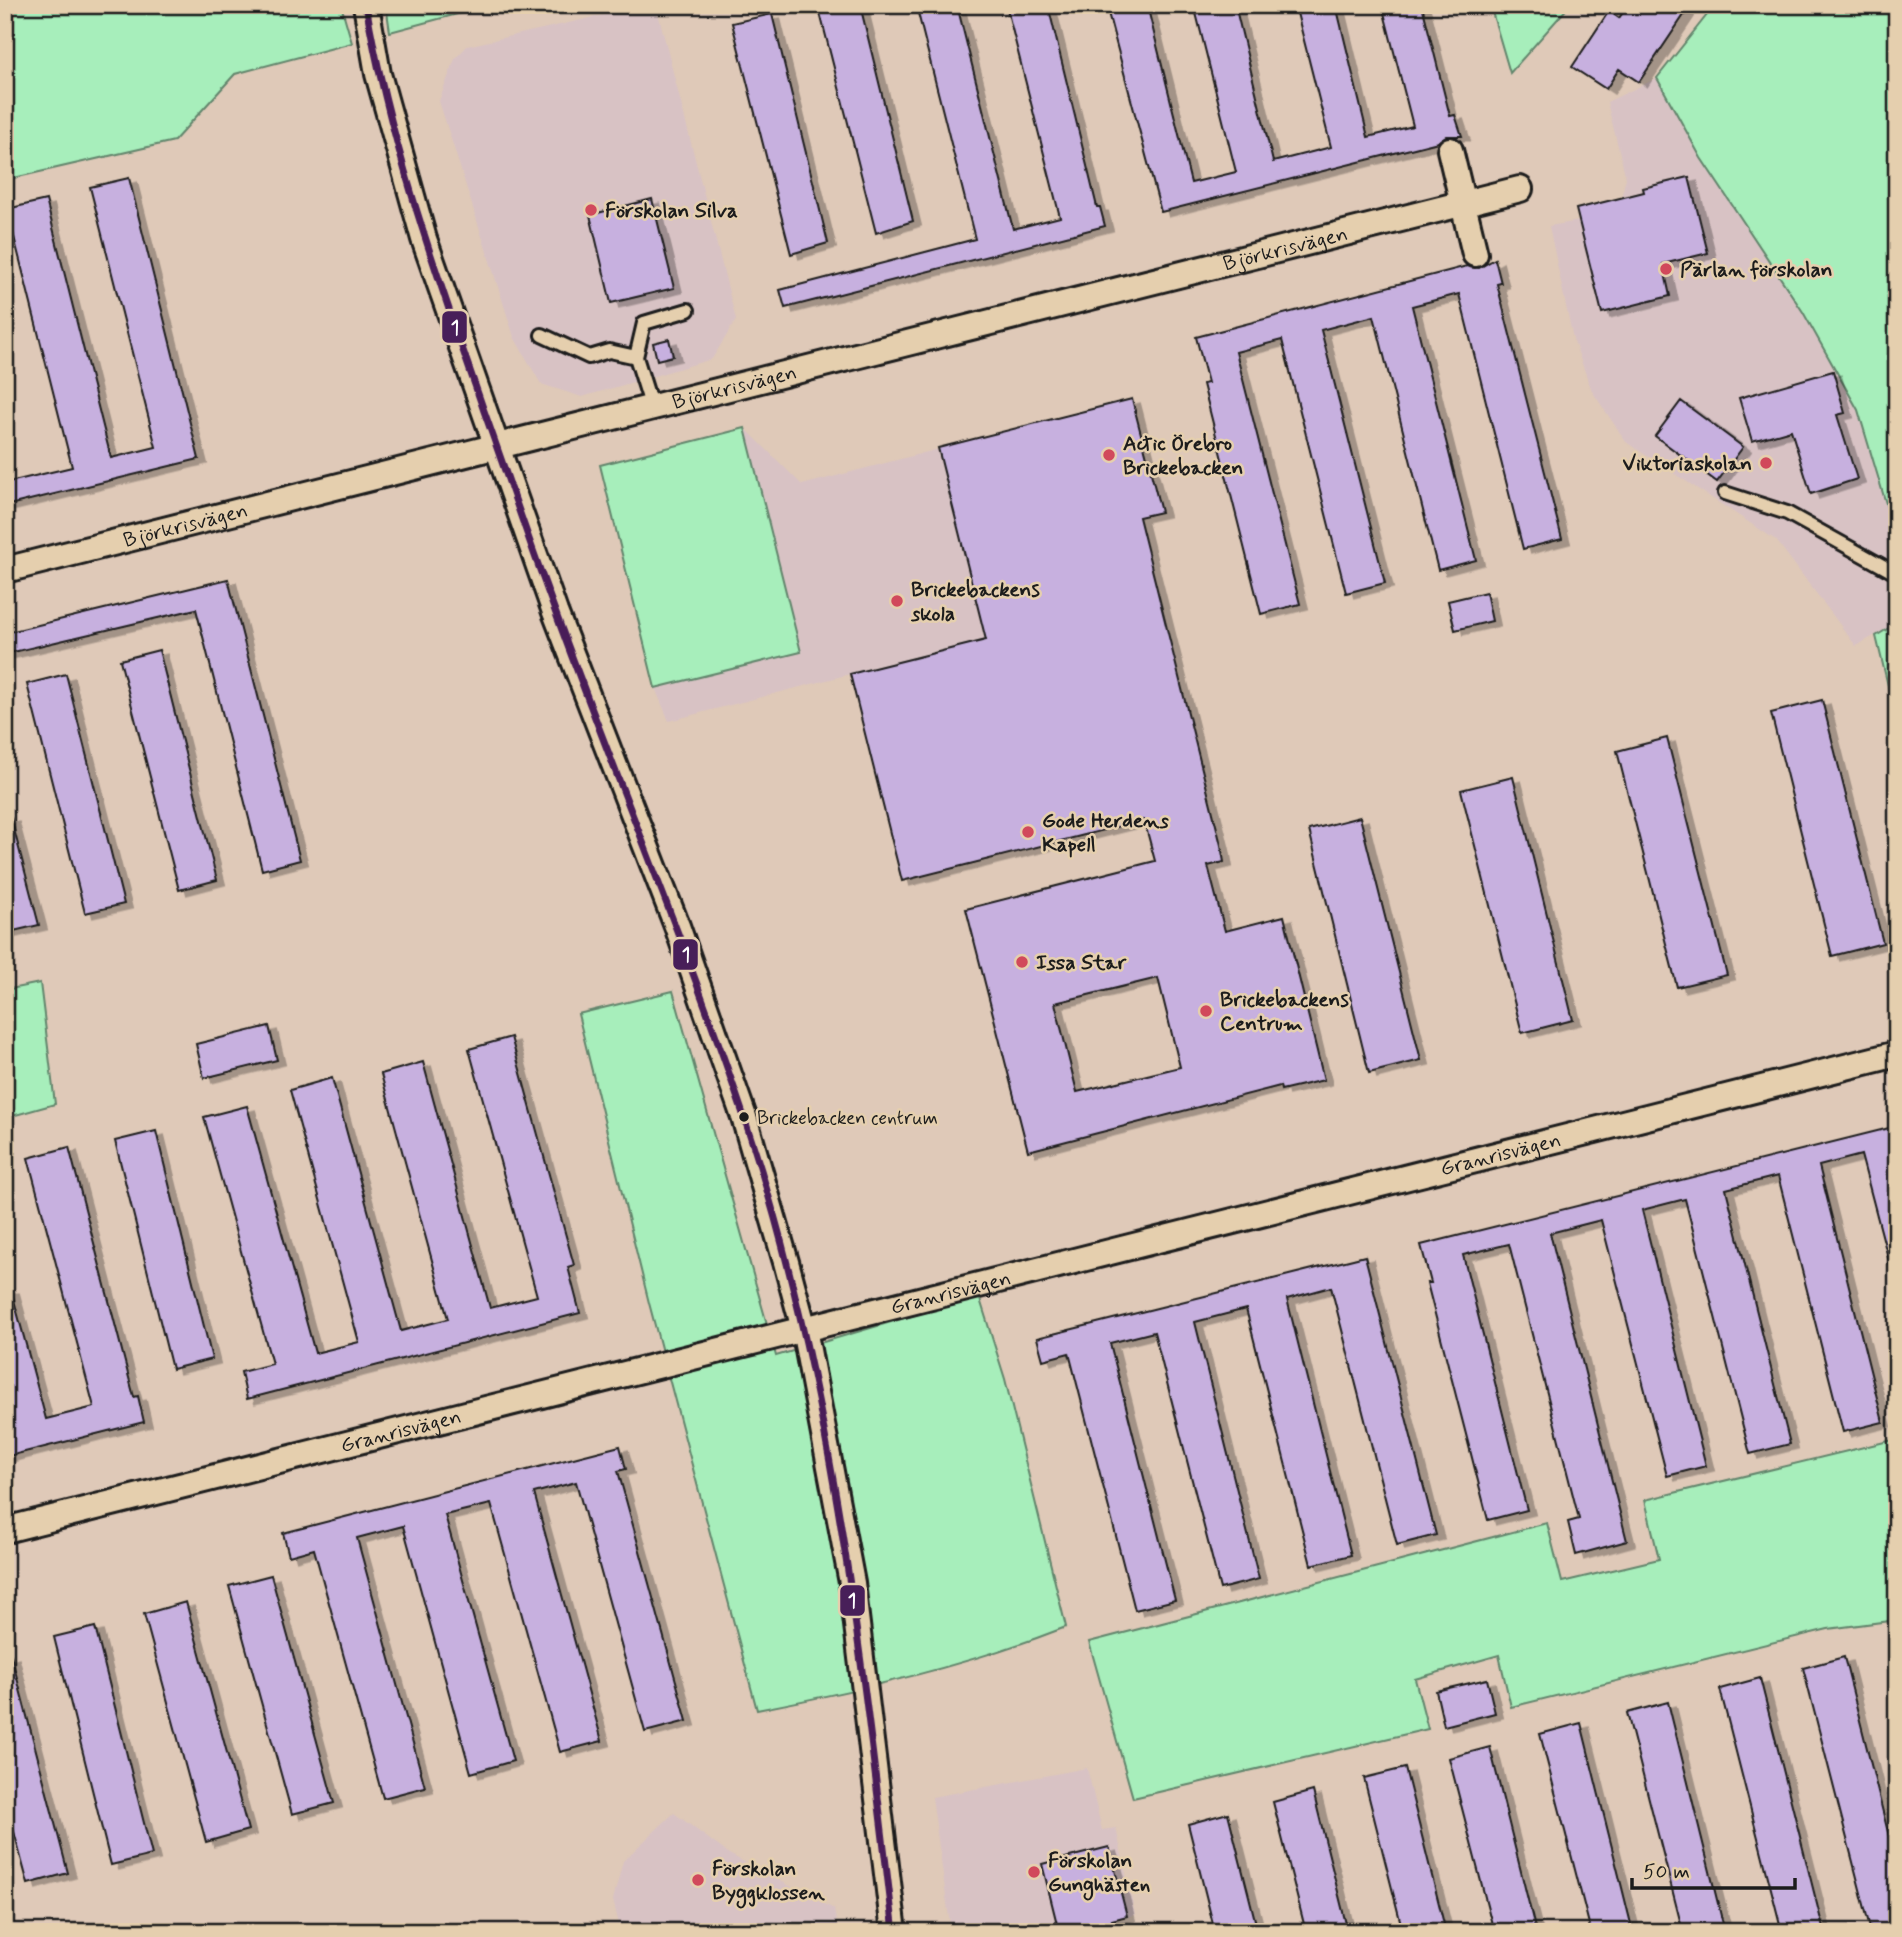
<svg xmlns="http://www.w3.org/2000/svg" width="1902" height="1937" viewBox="0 0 1902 1937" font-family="Mynerve,sans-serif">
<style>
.built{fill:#d8c2c4}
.green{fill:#a7eebb;stroke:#62856c;stroke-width:2}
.building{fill:#c7b0df;stroke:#1c1c1c;stroke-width:2;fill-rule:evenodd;filter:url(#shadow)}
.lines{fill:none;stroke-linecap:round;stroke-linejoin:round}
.service-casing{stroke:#1c1c1c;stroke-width:18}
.minor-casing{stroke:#1c1c1c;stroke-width:30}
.service{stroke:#e5cfae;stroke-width:12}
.minor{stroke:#e5cfae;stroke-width:24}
.bus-1-casing{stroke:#e5cfae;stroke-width:12}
.bus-1{stroke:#481f59;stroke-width:7}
.poi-dot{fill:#d1495b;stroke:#e5cfae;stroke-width:2.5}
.bus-dot{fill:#1c1c1c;stroke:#e5cfae;stroke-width:2.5}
.labels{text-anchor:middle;stroke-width:5;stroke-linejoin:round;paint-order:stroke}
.bus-label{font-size:19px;fill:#1c1c1c;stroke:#e5cfae;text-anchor:start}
.poi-label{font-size:21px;font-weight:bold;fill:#1c1c1c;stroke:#e5cfae;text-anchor:start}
.street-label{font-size:21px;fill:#1c1c1c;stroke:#e5cfae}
.line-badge{stroke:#e5cfae;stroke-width:2.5}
.badge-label{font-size:19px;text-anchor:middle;font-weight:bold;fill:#fff}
</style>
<defs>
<filter id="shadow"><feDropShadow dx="8" dy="4.5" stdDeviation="0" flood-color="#0004"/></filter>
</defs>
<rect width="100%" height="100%" fill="#dfc9b8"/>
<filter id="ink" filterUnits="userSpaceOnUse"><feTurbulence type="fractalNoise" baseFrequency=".0143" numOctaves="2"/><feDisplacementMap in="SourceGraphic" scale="14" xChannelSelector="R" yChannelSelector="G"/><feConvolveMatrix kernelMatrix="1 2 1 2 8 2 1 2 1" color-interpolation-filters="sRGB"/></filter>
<g filter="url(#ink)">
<!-- built -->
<path class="built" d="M648 5H656L736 320 712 359 582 397 541 384 514 337 439 101 455 59 467 46Z
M1657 78 1701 158 1803 312 1858 410 1890 517 1897 531V623L1856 646 1776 540 1626 442 1592 391 1573 339 1549 226 1579 221 1576 209 1621 198 1626 178 1607 102Z
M1072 414 1100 527 1139 517 1201 764 1011 812 1020 852 902 881 850 674 669 721 655 688 600 465 745 428 802 485Z
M1087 1768 1102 1830 1116 1828 1135 1915 1113 1920 1116 1932H951L932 1797Z
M674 1813 729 1854 834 1909 838 1932H621L613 1900 623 1861Z"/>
<!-- green -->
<path class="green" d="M5 5H341L352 43 235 74 174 141 5 180Z
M386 5H491L390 32Z
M1490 5H1570L1510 73Z
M1715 5H1897V531L1890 517 1858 410 1803 312 1701 158 1657 78Z
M745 428 801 652 655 688 600 465Z
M1897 623V723L1876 636Z
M40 983 55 1104 5 1118V990Z
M673 991 776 1356 979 1296 1005 1379 1066 1627C964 1667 864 1689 757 1710L649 1303 578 1014Z
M1897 1439V1598L1889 1621 1828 1629 1511 1707 1499 1655 1415 1679 1428 1729 1133 1798 1089 1642 1547 1523 1562 1582 1659 1559 1645 1500Z"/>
<!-- building -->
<path class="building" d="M818 5H860L913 221 876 233Z
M916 5H957L1013 229 1060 217 1006 5H1048L1097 207H1100L1105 226 785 308 780 290 975 239Z
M1106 5H1147L1191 183 1236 172 1194 5H1235L1273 162 1331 147 1295 5H1336L1368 137 1413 126 1382 5H1422L1450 116 1455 115 1462 136H1446L1438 142 1161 212Z
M1628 5H1676L1686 12 1639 82 1619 69 1606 89 1572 67 1609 11 1619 18Z
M772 14 828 243 791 254 732 23Z
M1689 177 1708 253 1663 264 1670 296 1602 313 1576 209 1644 192 1643 188Z
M129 178 199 459 5 506V483L72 467 7 209 46 200 111 458 156 447 90 187Z
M652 199 674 288 611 303 590 215Z
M1495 259 1501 283 1497 284 1562 539 1523 549 1459 294 1412 306 1476 560 1438 570 1374 316 1321 330 1385 583 1346 593 1282 340 1236 352 1300 604 1261 614 1203 384 1208 383 1196 337 1467 266 1479 268Z
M669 339 673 356 657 360 653 343Z
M1833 371 1845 413 1837 415 1857 479 1811 494 1791 430 1752 441 1739 398Z
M1132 399 1161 512 1139 517 1221 845 1224 862 1208 866 1225 931 1284 916 1324 1080 1281 1090 1280 1086 1028 1151 966 909 1155 861 1144 820 902 881 850 674 986 640 938 448ZM1158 978 1180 1067 1077 1092 1055 1003Z
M1681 401 1743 447 1717 482 1655 436Z
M228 579 300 860 262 870 196 609 5 654V633Z
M1486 592 1492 621 1455 630 1448 601Z
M159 650 217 880 179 890 120 660Z
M66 674 124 904 85 913 27 684Z
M1822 700 1883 943 1832 956 1771 713Z
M1667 738 1727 975 1677 987 1617 751Z
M1513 777 1573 1020 1522 1033 1461 790Z
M1360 817 1421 1060 1369 1073 1309 830Z
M5 818H11L39 925 5 933Z
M269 1026 277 1060 204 1078 196 1044Z
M511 1037 574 1265 568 1267 580 1313 247 1399 241 1372 272 1364 204 1117 247 1106 315 1353 359 1342 290 1090 332 1078 401 1331 448 1319 381 1074 423 1062 490 1308 537 1296 469 1049Z
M1897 1126V1268L1891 1269 1861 1155 1819 1166 1883 1422 1843 1432 1778 1176 1726 1189 1790 1444 1750 1454 1685 1199 1642 1210 1706 1466 1667 1476 1601 1220 1550 1233 1627 1541 1576 1555 1568 1522 1579 1519 1509 1244 1463 1255 1527 1510 1488 1520 1427 1283H1431L1421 1245Z
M156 1131 212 1359 172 1369 115 1141Z
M69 1147 134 1397 138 1396 144 1422 5 1457V1289H11L46 1419 94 1407 28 1158Z
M1365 1256 1436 1535 1397 1545 1331 1287 1287 1299 1351 1555 1311 1565 1246 1309 1195 1322 1259 1579 1220 1589 1154 1332 1110 1343 1175 1600 1135 1610 1069 1353 1043 1360 1037 1338Z
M620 1446 626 1469 618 1471 687 1721 645 1732 576 1482 534 1493 602 1741 560 1752 491 1504 445 1515 513 1761 471 1773 403 1526 357 1538 425 1787 383 1798 314 1549 289 1556 283 1533Z
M271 1575 334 1803 292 1814 229 1586Z
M186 1602 248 1830 206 1842 144 1614Z
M95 1627 152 1855 111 1865 54 1637Z
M11 1655 68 1873 28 1884 5 1798V1656Z
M1844 1657 1897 1868V1932H1871L1803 1668Z
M1760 1678 1824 1932H1782L1720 1689Z
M1487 1679 1495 1713 1444 1726 1436 1691Z
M1668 1702 1725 1932H1683L1627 1713Z
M1581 1723 1633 1932H1591L1540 1734Z
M1490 1747 1536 1932H1494L1449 1758Z
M1405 1768 1446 1932H1403L1364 1778Z
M1313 1791 1348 1932H1306L1273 1802Z
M1228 1813 1258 1932H1215L1188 1824Z
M1109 1847 1127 1916 1112 1920 1116 1932H1059L1042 1864Z"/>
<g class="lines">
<defs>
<path id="service" d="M542 335 589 357 609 351 636 357 652 408
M636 357 644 323 688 310
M1725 493 1787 513 1897 574"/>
<g id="minor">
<path d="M366 5 378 74 424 239 555 612 677 926 744 1117 786 1262 804 1329 852 1583 894 1932"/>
<path d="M1450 150 1475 254"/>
<path id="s1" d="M5 570 1520 189"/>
<path id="s2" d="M5 1530 1897 1054"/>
</g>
</defs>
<!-- service casing -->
<use href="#service" class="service-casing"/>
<!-- minor casing -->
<use href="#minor" class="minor-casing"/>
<!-- service -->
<use href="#service" class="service"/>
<!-- minor -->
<use href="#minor" class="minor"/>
<defs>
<path id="bus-1" d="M366 5C390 145 438 278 484 411 508 478 530 544 555 611 616 778 685 942 742 1111 832 1376 861 1655 894 1932"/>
</defs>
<!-- bus-1 casing -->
<use href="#bus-1" class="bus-1-casing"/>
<!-- bus-1 -->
<use href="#bus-1" class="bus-1"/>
</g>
</g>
<!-- markers -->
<g class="poi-dot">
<circle cx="591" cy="210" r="7"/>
<circle cx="1666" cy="269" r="7"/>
<circle cx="1109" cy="455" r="7"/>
<circle cx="1766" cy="463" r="7"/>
<circle cx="897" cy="601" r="7"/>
<circle cx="1028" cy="832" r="7"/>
<circle cx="1022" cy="962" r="7"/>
<circle cx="1206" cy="1011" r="7"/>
<circle cx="1034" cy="1872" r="7"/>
<circle cx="698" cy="1880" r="7"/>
</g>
<circle class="bus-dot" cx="744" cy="1117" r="6"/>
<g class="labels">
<!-- bus labels -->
<g class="bus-label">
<text x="757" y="1124">Brickebacken centrum</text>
</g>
<!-- poi labels -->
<g class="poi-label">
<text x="605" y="217">Förskolan Silva</text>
<text x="1680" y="276">Pärlan förskolan</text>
<text x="1123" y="450">Actic Örebro<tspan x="1123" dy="24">Brickebacken</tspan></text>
<text x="1752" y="470" text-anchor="end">Viktoriaskolan</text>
<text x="911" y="596">Brickebackens<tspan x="911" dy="24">skola</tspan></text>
<text x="1042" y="827">Gode Herdens<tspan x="1042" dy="24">Kapell</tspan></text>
<text x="1036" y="969">Issa Star</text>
<text x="1220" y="1006">Brickebackens<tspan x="1220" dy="24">Centrum</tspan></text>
<text x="1048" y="1867">Förskolan<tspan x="1048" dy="24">Gunghästen</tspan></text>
<text x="712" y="1875">Förskolan<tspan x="712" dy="24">Byggklossen</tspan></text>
</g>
<!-- street labels -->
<g class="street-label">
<text dy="7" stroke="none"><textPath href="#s1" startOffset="1320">Björkrisvägen</textPath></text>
<text dy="7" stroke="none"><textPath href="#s1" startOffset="752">Björkrisvägen</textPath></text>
<text dy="7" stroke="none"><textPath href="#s1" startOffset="186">Björkrisvägen</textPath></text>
<text dy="7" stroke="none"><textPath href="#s2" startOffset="1542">Granrisvägen</textPath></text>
<text dy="7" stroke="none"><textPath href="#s2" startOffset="975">Granrisvägen</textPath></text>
<text dy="7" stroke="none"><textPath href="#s2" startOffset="408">Granrisvägen</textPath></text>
</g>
</g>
<g class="line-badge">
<rect x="441" y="310" width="27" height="34" rx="7" fill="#481f59"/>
<rect x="672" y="938" width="27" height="33" rx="7" fill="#481f59"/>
<rect x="839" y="1584" width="27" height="33" rx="7" fill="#481f59"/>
</g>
<g class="badge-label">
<text x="455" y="334">1</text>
<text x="686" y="961">1</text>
<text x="852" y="1607">1</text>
</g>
<!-- margin -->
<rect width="1902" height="1937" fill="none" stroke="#e5cfae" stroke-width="28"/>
<rect x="14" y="14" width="1874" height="1909" fill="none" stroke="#1c1c1c" stroke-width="2.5" filter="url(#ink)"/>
<!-- scale -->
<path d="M1632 1878v10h163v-10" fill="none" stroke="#1c1c1c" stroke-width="3.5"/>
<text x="1643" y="1878" font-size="21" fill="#1c1c1c" stroke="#e5cfae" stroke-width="5" paint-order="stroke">50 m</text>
</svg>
